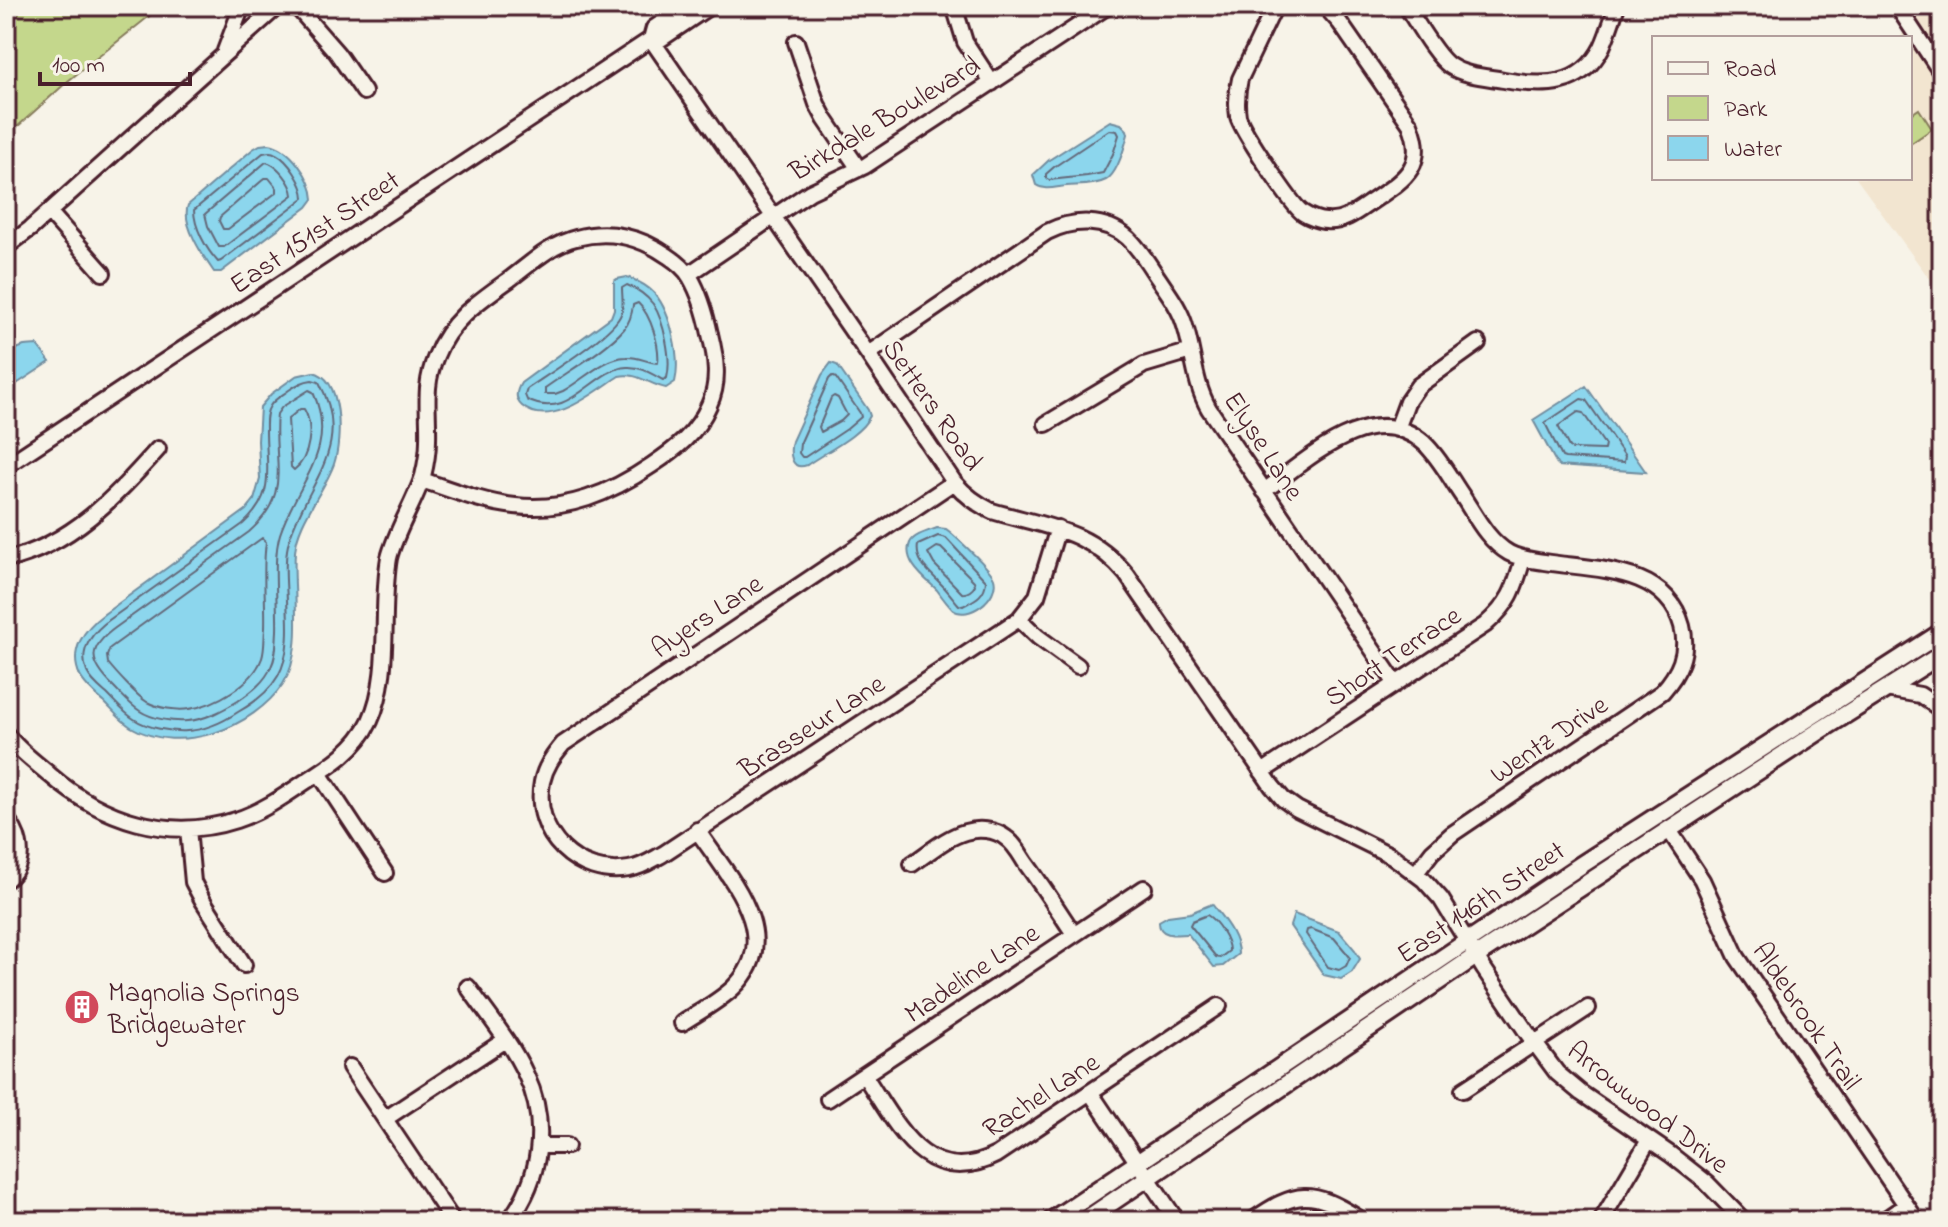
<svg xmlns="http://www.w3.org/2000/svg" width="1948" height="1227" viewBox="0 0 1948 1227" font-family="'Indie Flower',sans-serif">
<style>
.built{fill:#f2e5d0}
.green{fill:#c4d78c;stroke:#877b5c;stroke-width:2}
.water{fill:#8cd6ed;stroke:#728d9f;stroke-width:2}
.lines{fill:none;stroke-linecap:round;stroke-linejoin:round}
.shore{stroke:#646879;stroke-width:2}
.minor-casing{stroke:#4a1f2b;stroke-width:20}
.major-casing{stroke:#4a1f2b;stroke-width:22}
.minor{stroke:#f7f3e8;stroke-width:14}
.major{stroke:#f7f3e8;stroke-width:16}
.labels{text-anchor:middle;stroke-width:6;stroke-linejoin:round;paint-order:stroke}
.street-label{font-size:28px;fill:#4a1f2b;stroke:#f7f3e8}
.poi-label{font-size:28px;fill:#4a1f2b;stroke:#f7f3e8;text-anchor:start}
</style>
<rect width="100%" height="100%" fill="#f7f3e8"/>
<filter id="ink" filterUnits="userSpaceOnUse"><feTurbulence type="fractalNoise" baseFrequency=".0125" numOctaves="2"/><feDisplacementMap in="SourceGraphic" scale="16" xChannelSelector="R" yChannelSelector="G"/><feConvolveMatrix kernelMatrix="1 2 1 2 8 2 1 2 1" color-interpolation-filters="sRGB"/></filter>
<g filter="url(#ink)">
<!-- built -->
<path class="built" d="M1919 6H1942V296L1856 178H1910V38H1900Z"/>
<!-- green -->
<path class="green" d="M6 6H158L157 10 68 81 6 137Z
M1919 109 1932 129 1910 144V115Z"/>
<!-- water -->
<path class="water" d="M1110 121 1121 124 1127 130 1128 134C1125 146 1117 174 1106 180 1095 186 1079 185 1067 186 1056 187 1045 191 1036 185L1033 175 1049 160Z
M269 144C290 147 312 179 313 199L307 207 221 272H214C203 256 181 224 188 205L253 149 260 145Z
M627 277C638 281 648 286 655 294 671 313 681 358 675 382L666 388C649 385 638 372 619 376 596 391 550 430 522 406 514 399 516 391 521 383L611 317 614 309V281L617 279Z
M37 345 50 362 6 391V353L24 346Z
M831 363 837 365 868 410 870 416C860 436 825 452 807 465 791 471 789 454 792 441L822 375Z
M313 372C343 378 342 440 334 464 324 492 297 522 295 552 292 591 305 651 283 684 253 728 180 756 131 727 121 721 113 711 105 703 96 695 85 686 80 676 68 650 85 628 104 614L246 510 254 500 260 479 258 441 260 407 271 394 296 376Z
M1586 386 1646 472 1558 466 1533 420Z
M937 528 946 529 950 532C960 541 990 568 994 578 1000 598 968 621 953 610 947 604 942 597 937 590 926 579 902 562 910 543 913 535 929 531 937 528Z
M1212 904C1223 919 1238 935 1238 954L1223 966 1214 967 1188 934C1176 935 1158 937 1159 921L1168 916 1190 913Z
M1294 914 1339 931 1355 950 1360 959 1352 972 1341 979 1324 975 1290 926Z"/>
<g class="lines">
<!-- shore -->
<path class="shore" d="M1109 130 1117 131 1119 135 1113 154 1103 173 1087 176 1049 180 1046 178V174L1054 167Z
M263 153C268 152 271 151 276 154 288 160 304 184 304 198L221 261 218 262C206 249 194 227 194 210Z
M266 162C278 165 292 183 293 195L224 247H219L208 226 205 214Z
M265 178H269L277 188V192L228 229H223L219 221 220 217Z
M627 285C637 289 646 295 653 304 664 321 672 359 667 378L663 380C652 374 640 366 627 367 592 369 571 422 527 400L525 395 527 389C547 375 615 333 621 314 624 306 622 296 622 288Z
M638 303C651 315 660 346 658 363 648 363 638 356 626 357 603 358 583 380 563 391L555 394H545V388C567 372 607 349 624 329 630 322 632 314 633 305Z
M832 376 836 378 860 413 861 417 847 429 805 457H802L799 453 800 444 829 379Z
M312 380 319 382C354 446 308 482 290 537 277 576 300 637 278 676 269 692 254 703 238 712 223 722 205 730 187 731 171 732 147 728 134 719 124 713 116 703 107 694 100 688 91 681 87 672 78 650 93 632 109 620L243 524C276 494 266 470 266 431 266 423 265 413 270 406 274 399 283 395 289 390 297 385 303 381 312 380Z
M309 390 313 392C339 450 297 482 280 534 272 560 278 602 277 631 276 643 277 655 271 667 265 682 251 692 238 701 223 710 205 720 187 721 173 722 152 719 140 711 130 705 122 695 113 686 90 663 86 649 115 628L249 532C293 493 272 463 277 414L282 407Z
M834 396 838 398 847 415 841 421 821 432 819 427 831 398Z
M1581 399 1586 400 1625 456 1624 462 1565 458 1562 457 1545 423Z
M300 409H304C314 426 310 458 294 470L291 467 288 419Z
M1578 412 1583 413 1605 445 1604 450 1572 449 1569 447 1558 426Z
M938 536 946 538 986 581C985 596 974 600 963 606L959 605C953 598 947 590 941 584 930 572 915 562 918 545Z
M262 538 266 542C262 570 266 599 265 628 264 638 265 649 262 658 253 684 215 705 189 709 177 711 158 708 147 702 137 696 116 673 108 663L107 656 110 648Z
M937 547 941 548 974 581 975 585C973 590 967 594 962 593L934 564 928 553Z
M1207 915C1217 921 1229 939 1229 951L1220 958 1216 957 1190 925 1192 921Z
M1311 929 1334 938 1350 957 1346 966 1339 970 1328 967 1306 934 1307 930Z"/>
<defs>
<path id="minor" d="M296 6 337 53 364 92
M954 6 965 42 992 83
M1275 6 1240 79C1237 91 1236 103 1238 116 1241 129 1292 206 1303 213 1309 217 1319 221 1326 221 1343 223 1358 211 1371 202 1403 180 1428 167 1410 124L1340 23 1325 6
M1406 6C1416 21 1436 57 1450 66 1465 76 1487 77 1504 80 1543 87 1581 88 1602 47 1608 34 1612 20 1617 6
M1897 6 1942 74
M651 39 868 354 954 482C965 495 977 504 992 511 1046 527 1089 529 1127 575L1272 786 1283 799 1297 809 1392 856 1424 880 1441 899 1484 969 1528 1034 1557 1073 1581 1093 1670 1154 1707 1183 1744 1221
M651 39 654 28 687 6
M796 42 817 104 825 119 859 169
M225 51 242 6
M49 212 103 273
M6 247 30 229 278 6
M689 274 810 192 865 166 1108 6
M868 354 1047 232C1073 219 1105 218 1128 238 1140 249 1149 265 1158 278 1168 293 1180 308 1185 326 1194 354 1194 383 1209 409L1396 684
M1046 424 1144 365 1191 351
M1397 429 1407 402 1418 386 1478 343
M6 466 651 39H661L710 6
M954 482 563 744C553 756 545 767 542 782 532 834 578 878 629 869 642 867 652 860 663 854L1019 619 1037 596 1058 528
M1264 491C1306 461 1372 397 1424 443 1440 458 1451 480 1463 497 1476 517 1488 541 1509 553 1520 559 1532 560 1544 562 1594 570 1666 566 1682 626 1689 653 1679 673 1662 692L1452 834 1432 852 1416 873
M6 560C71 545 115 497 158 449
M1019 619 1038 637 1078 666
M1886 689 1920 695 1942 710
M6 734C18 750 35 762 50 775 102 820 169 842 236 820 261 812 283 797 305 782 330 766 357 749 370 721 392 674 380 609 389 558 396 530 414 504 423 476 426 464 428 452 428 440 429 408 423 387 436 356 450 320 479 301 510 279 530 264 551 244 576 238 609 229 641 237 668 256 677 262 685 268 690 277 700 294 706 315 710 334 716 358 720 382 709 405 697 433 676 449 652 465 611 493 566 512 515 506 484 503 452 490 422 480
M1262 772 1485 625C1510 603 1514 590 1523 559
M319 773 385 873
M6 819C18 831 25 854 15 870 13 874 9 877 6 880
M188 829 193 882 203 901 244 965
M1669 830 1702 880 1737 957 1917 1221
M912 864C929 853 945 838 965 832 978 828 995 829 1006 838 1014 843 1020 854 1025 862 1042 885 1058 910 1074 934
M468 987C488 1015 512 1044 526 1075 549 1124 541 1178 509 1221
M682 1023C699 1012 718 1002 733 988 787 937 727 875 697 830
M350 1067 453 1221
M864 1075C896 1123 926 1191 996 1155L1219 1006
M1463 1090 1588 1008
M1090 1092 1177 1221
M828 1099 1144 888
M385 1119 505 1040
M540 1146H567
M1252 1221C1296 1190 1312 1189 1358 1218
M1601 1221 1649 1140
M1883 1221 1906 1205"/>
<path id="major" d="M1051 1221 1581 865 1942 632
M1084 1221 1476 956 1821 730 1942 654"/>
</defs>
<!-- minor casing -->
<use href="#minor" class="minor-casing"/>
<!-- major casing -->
<use href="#major" class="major-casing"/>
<!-- minor -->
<use href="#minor" class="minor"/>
<!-- major -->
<use href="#major" class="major"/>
</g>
</g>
<!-- icons -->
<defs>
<symbol id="building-disc" viewBox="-11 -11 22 22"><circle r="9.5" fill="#d1495b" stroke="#f7f3e8"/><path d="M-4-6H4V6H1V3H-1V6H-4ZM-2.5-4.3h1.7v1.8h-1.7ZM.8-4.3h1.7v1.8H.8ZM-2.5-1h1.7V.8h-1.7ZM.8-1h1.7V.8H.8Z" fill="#fff"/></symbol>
</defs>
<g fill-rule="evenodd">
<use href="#building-disc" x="62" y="987" width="40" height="40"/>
</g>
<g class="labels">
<!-- street labels -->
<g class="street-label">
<text transform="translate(884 117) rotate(-31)" y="10">Birkdale Boulevard</text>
<text transform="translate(314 231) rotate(-34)" y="10">East 151st Street</text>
<text transform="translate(934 404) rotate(55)" y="10">Setters Road</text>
<text transform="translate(1265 445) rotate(57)" y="10">Elyse Lane</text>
<text transform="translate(706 615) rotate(-34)" y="10">Ayers Lane</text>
<text transform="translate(1392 655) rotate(-34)" y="10">Short Terrace</text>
<text transform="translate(811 725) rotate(-33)" y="10">Brasseur Lane</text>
<text transform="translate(1548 738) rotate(-34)" y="10">Wentz Drive</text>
<text transform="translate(1480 901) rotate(-34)" y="10">East 146th Street</text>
<text transform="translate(971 972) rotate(-34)" y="10">Madeline Lane</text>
<text transform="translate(1808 1015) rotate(56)" y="10">Aldebrook Trail</text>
<text transform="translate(1040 1094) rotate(-33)" y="10">Rachel Lane</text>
<text transform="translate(1649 1106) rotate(38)" y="10">Arrowwood Drive</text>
</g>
<!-- poi labels -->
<g class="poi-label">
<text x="108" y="1001">Magnolia Springs<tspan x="108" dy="32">Bridgewater</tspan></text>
</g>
</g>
<!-- margin -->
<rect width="1948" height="1227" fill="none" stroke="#f7f3e8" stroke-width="32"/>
<rect x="16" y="16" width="1916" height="1195" fill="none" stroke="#4a1f2b" stroke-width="3" filter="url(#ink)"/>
<!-- legend -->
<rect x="1652" y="36" width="260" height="144" fill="#f7f3e8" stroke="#b29e9c" stroke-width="2"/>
<rect x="1668" y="62" width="40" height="12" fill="#f7f3e8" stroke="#b29e9c" stroke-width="2"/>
<text x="1724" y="76" font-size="24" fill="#4a1f2b">Road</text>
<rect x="1668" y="96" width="40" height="24" fill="#c4d78c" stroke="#b29e9c" stroke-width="2"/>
<text x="1724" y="116" font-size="24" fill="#4a1f2b">Park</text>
<rect x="1668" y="136" width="40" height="24" fill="#8cd6ed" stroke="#b29e9c" stroke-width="2"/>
<text x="1724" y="156" font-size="24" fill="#4a1f2b">Water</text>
<!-- scale -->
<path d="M40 72v12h150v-12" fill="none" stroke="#4a1f2b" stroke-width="4"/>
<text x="52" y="72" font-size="24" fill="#4a1f2b" stroke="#f7f3e8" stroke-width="6" paint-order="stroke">100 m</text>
</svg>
